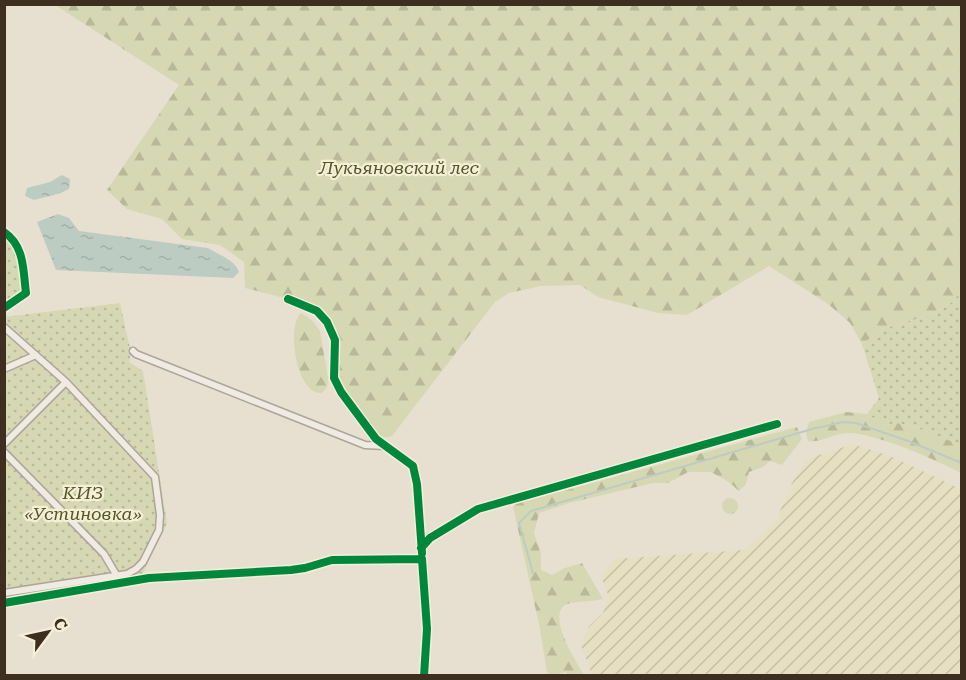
<svg xmlns="http://www.w3.org/2000/svg" width="966" height="680" viewBox="0 0 966 680" font-family="'Roboto Serif',serif">
<style>
.farmland{fill:url(#farmland-furrows)}
.grass{fill:url(#grass-dots)}
.forest{fill:url(#forest-firs)}
.water{fill:url(#water-ripples)}
.lines{fill:none;stroke-linecap:round;stroke-linejoin:round}
.stream{stroke:#bcccc2;stroke-width:2}
.minor-casing{stroke:#ada599;stroke-width:9}
.minor{stroke:#efebe3;stroke-width:6}
.cycleway-casing{stroke:#f7eed8;stroke-width:11}
.cycleway{stroke:#00873e;stroke-width:8}
.labels{text-anchor:middle;stroke-width:4.5;stroke-linejoin:round;paint-order:stroke}
.park-label{font-size:18px;font-style:italic;fill:#4d5a26;stroke:#f7eed8}
</style>
<defs>
<pattern id="farmland-furrows" width="10" height="10" patternUnits="userSpaceOnUse" patternTransform="scale(1.5)"><rect width="10" height="10" fill="#e6dfc2"/><path d="M-1 1l2-2M0 10L10 0M9 11l2-2" fill="none" stroke="#c6c0a6"/></pattern>
<pattern id="grass-dots" width="8" height="8" patternUnits="userSpaceOnUse" patternTransform="scale(1.5)"><rect width="8" height="8" fill="#d6d7b3"/><path d="M2 2h.1M6 6h.1" fill="none" stroke="#b9b99a" stroke-width="1.8" stroke-linecap="round"/></pattern>
<pattern id="forest-firs" width="22" height="20" patternUnits="userSpaceOnUse" patternTransform="scale(1.5)"><rect width="22" height="20" fill="#d6d7b3"/><path d="M5 1l3.5 6h-7zM16 11l3.5 6h-7z" fill="#b9b99a"/></pattern>
<pattern id="water-ripples" width="26" height="14" patternUnits="userSpaceOnUse" patternTransform="scale(1.5)"><rect width="26" height="14" fill="#bcccc2"/><path d="M2 4q2-2 4 0t4 0M15 11q2-2 4 0t4 0" fill="none" stroke="#a2b0a6"/></pattern>
</defs>
<rect width="100%" height="100%" fill="#e7e0d1"/>
<!-- farmland -->
<path class="farmland" d="M853 444 890 456 961 489V675H592L581 645 589 626 603 613 609 597 601 576 614 559 743 550 775 523 792 483 807 459Z"/>
<!-- grass -->
<path class="grass" d="M5 232 21 252 26 293 5 308Z
M961 289V445L912 426 897 423 885 425 867 414 879 398 862 344 882 329 930 315 954 301Z
M120 303 131 353 129 362 143 371 167 523 142 575 5 598 4 317Z"/>
<!-- forest -->
<path class="forest" d="M55 5H961V289L954 301 930 315 882 329 862 344 850 323 828 304 769 266 687 315 658 313 598 297 580 285 541 286 509 293 495 302 392 436 376 439 334 378 335 340 317 311 288 299 245 288 244 262 220 245 182 239 162 219 127 209 107 190 179 85Z
M301 313 312 320 320 331 328 378 327 387 322 393C296 396 286 325 301 313Z
M846 412 867 414 885 425 897 423 912 426 961 445V473C936 460 876 433 848 433 834 433 821 443 808 441L806 433 809 422Z
M797 427 802 439 782 465 770 461 763 467 749 472 746 484 739 491 729 482 711 472H688L668 483H653L569 503 539 513 534 533 541 554V570L552 575 565 568 582 563 603 599C592 602 572 601 565 605 547 617 577 663 584 675H567L566 672 554 675 547 673 540 629 514 511 513 507 516 504Z
M722 506a8 8 0 1 1 16 0a8 8 0 1 1-16 0Z"/>
<!-- water -->
<path class="water" d="M62 175 70 179 69 189 61 193 34 200 25 196 27 188 50 182Z
M58 214 69 218 79 231 208 248C219 255 235 260 239 272L233 278 56 270 37 222Z"/>
<g class="lines">
<!-- stream -->
<path class="stream" d="M533 573 519 523 531 511 812 429 843 422 856 423 908 441 962 463"/>
<defs>
<path id="minor" d="M4 232C25 246 23 271 26 293L4 308
M288 299 317 311 327 322 335 340 334 378 341 392 376 439 413 466 417 484 422 559
M4 327 66 382 155 477 160 515 159 530 143 562 136 569 127 574 4 593
M133 351 136 354 365 445 386 446
M4 369 36 355
M4 444 66 382
M4 452 104 554 117 576
M421 548 430 538 478 509 777 424
M4 603 149 578 291 570 305 568 332 560 422 559 427 629 424 676"/>
</defs>
<!-- minor casing -->
<use href="#minor" class="minor-casing"/>
<!-- minor -->
<use href="#minor" class="minor"/>
<defs>
<path id="cycleway" d="M4 232C25 246 23 271 26 293L4 308
M288 299 317 311 327 322 335 340 334 378 341 392 376 439 413 466 417 484 422 553
M421 548 430 538 478 509 777 424
M4 603 149 578 291 570 305 568 332 560 422 559 427 629 424 676"/>
</defs>
<!-- cycleway casing -->
<use href="#cycleway" class="cycleway-casing"/>
<!-- cycleway -->
<use href="#cycleway" class="cycleway"/>
</g>
<g class="labels">
<!-- park labels -->
<g class="park-label">
<text x="399" y="174">Лукьяновский лес</text>
<text x="83" y="499">КИЗ<tspan x="83" dy="21">«Устиновка»</tspan></text>
</g>
</g>
<!-- border -->
<rect width="966" height="680" fill="none" stroke="#3d2e20" stroke-width="12"/>
<!-- north arrow -->
<g transform="translate(48 632) rotate(57)" stroke="#f7eed8" stroke-width="4.5" paint-order="stroke">
<path d="M0-4.5L10 22L0 15L-10 22Z" fill="#3d2e20"/>
<text y="-9" font-size="16" font-weight="bold" text-anchor="middle" fill="#3d2e20">С</text>
</g>
</svg>
